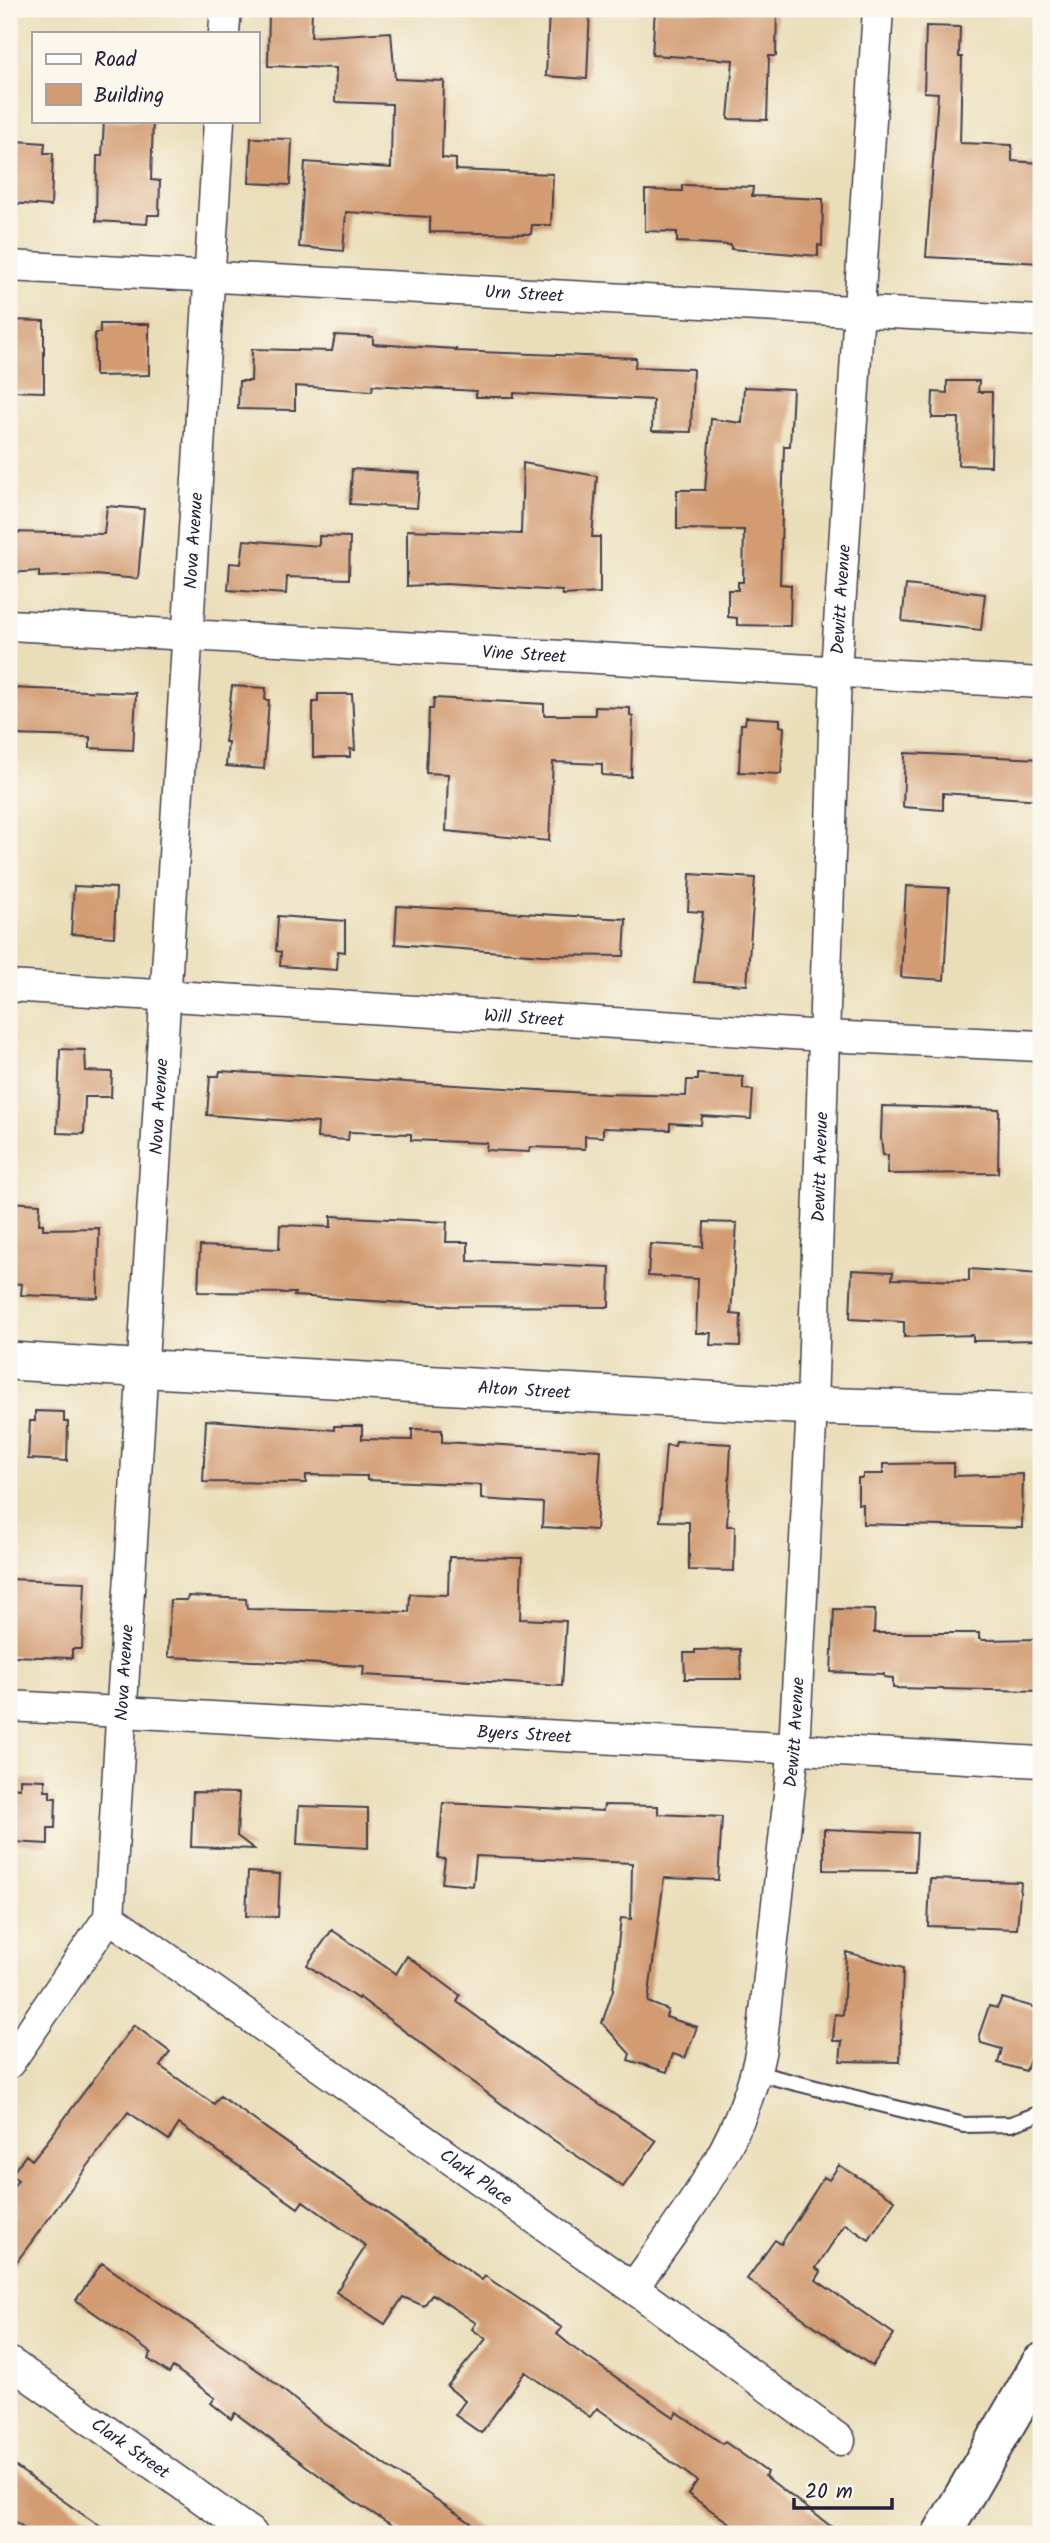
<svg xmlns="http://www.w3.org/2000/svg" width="1050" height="2543" viewBox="0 0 1050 2543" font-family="Kalam,sans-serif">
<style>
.building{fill:#d29b72}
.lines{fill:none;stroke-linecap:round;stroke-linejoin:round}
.service-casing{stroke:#403e4e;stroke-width:18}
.minor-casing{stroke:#403e4e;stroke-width:33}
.tertiary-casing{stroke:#403e4e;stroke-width:40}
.trunk-casing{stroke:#403e4e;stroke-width:42}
.service{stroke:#fff;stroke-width:14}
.minor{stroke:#fff;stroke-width:30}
.tertiary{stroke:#fff;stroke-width:37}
.trunk{stroke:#fff;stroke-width:38}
.labels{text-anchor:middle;stroke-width:5;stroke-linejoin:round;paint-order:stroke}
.street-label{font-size:18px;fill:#22223b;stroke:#fbf7ec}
</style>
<rect width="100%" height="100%" fill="#fbf7ec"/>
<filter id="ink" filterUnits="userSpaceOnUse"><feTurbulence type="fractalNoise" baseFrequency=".0143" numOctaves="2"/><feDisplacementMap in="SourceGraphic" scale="14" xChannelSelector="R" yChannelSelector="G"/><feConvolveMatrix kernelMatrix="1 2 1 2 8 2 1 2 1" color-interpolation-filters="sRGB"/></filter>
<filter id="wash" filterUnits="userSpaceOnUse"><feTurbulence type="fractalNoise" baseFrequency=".00686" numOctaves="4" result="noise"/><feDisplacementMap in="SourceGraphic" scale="28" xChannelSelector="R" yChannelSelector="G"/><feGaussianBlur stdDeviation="1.57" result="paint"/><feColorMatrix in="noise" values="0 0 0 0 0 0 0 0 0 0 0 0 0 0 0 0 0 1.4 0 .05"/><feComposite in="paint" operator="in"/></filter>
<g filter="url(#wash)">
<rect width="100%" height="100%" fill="#eadeba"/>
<g id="blocks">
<!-- building -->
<path class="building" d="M269 9H312L311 37 391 32 395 79 444 81 442 158 456 159V170L553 174 551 225H532L531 234 430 232V217L346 212 343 251 299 247 305 162 391 168 392 104 335 102 336 68 268 66Z
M549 9H590L587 79 546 76Z
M655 9 733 13V9H777L776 56H769L767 120 728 119 733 60 652 55Z
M926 26 960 27 959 57H962L960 143 1012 145V161L1041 163V263L926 257 938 93 924 92Z
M104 121H153L151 180 160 181 159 215H148L147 224 96 221 97 156H102Z
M251 138 292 139 290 185 249 183Z
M16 141 45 143 44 153H53L51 206 9 203V153H16Z
M682 185 753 187 752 196 823 199 822 246 818 245V256L731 249V245L677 242V232L645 231V190L682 191Z
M9 320 44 321V392L9 391Z
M100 324H149V375L95 376V333H100Z
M335 335 373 337V344L456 349 455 351 636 358 635 367 693 369 691 432 652 431 653 400 514 393V397H476V391L373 385 372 391 295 386V410L238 409 239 381H251L252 349 332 351Z
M947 381H979L978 392H992L991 466 958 465 959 418H932L933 392 947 393Z
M744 387 793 389 790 446H784L780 584 791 585 790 626 737 625V618L728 617V590H738V582H743L744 530 677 529V490H705L711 419 742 423Z
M523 463 597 476 592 537H600V593L562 595V591L445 584 407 586V530L521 534Z
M352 469 420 473 417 508 350 504Z
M107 506 144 509 138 579 95 575 39 577V571L9 573V532L104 534Z
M319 536 350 537 349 579 287 577 286 594 228 590 230 563 241 564 244 540 319 546Z
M906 585 985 594 981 630 902 621Z
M232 686 266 688 265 700H269L264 769 226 766 228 742H225Z
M9 688 136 693 133 750 90 748V737L9 735Z
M318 694H352L355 750 350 749V757H313V702H318Z
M434 698 544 704V715H595V707L630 708V716L633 717 631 777 602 775V764L553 762 549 841 446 831 448 774 426 773 429 709H433Z
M746 717 780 719V726L784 727 781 774 739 772 741 724H745Z
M905 753 1041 759V800L943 793V810L903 807Z
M690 874 755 878 747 985 694 982 703 912 688 911Z
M74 886 116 888 114 937 71 934Z
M906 886 949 888 944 980 901 977Z
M397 906 626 919 624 956 542 955 395 944Z
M278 916 345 921V952L338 951 337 970 280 966 281 952 276 951Z
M60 1049 85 1050 86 1071 112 1072 111 1097H85L84 1134 57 1133Z
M220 1071 605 1094 686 1096 687 1080H698V1074L743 1077V1089L753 1090 751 1119 702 1116 701 1125 670 1123V1130L603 1128V1137L585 1136V1149L530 1147 529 1152 486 1150 487 1143 411 1140V1134L349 1132 348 1140 317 1138 318 1123 207 1115 210 1076H219Z
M882 1106 999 1109 998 1173 887 1174 888 1155H883L881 1138Z
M9 1202 40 1204 39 1224H43V1229L99 1228 98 1298 21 1295 22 1284 9 1283Z
M331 1216 447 1222 446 1242H468V1261L610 1267 609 1307 451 1306 294 1296 295 1293 198 1292 200 1246 279 1249 280 1225 331 1227Z
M704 1222 737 1223 731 1314 741 1315 740 1346 710 1345 711 1333H696L698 1279 648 1276 650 1244 703 1247Z
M969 1269 1041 1274V1340L973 1341V1335L904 1337V1322L850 1319 852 1270 893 1272 892 1279 969 1281Z
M35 1411 64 1412V1422H68L67 1461 28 1459 30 1421H35Z
M206 1420 334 1430V1426H362V1439L412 1440V1429L442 1430V1442L601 1450 596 1530 542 1527 543 1503 481 1499V1485L367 1480V1476L306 1475V1483L203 1482Z
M676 1441 731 1444 727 1526H735L734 1571 689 1570V1522L660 1521 666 1445 675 1446Z
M954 1463V1476L1023 1474 1022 1528 863 1524V1504H858V1478H863V1474H883V1464Z
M449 1557 522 1558 520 1619 566 1621 562 1686 363 1675 364 1666 168 1657 170 1600H187L188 1596 246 1599 247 1609 409 1612 410 1594 448 1595Z
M9 1579 85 1582 82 1649H72V1658L9 1656Z
M834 1609 875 1610 874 1633H979V1639L983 1640 1041 1639V1691L893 1688V1678L884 1677V1674L831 1672Z
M740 1649 741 1679H685L684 1653H695V1650Z
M20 1779 45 1780V1791H50V1798H56L55 1828H48V1844L11 1842 13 1787 20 1788Z
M193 1792 239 1793 237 1836 254 1849 191 1847Z
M443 1803 603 1811 604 1805 658 1806V1814L722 1817 718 1880 664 1878 648 2002 668 2010 666 2017 697 2027 685 2058 673 2054 667 2072 628 2060 630 2054 602 2023 613 1990 621 1918 631 1919 632 1863 476 1856 473 1886 442 1883 445 1859 438 1858Z
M299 1806 368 1808V1848L297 1844Z
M824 1829 917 1833 915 1871 824 1870Z
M248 1872 280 1874 278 1917 246 1916Z
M930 1879 1021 1882 1017 1929 928 1926Z
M332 1930 396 1974 407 1956 460 1995 457 2002 460 2004 556 2075 656 2141 623 2187 515 2114 359 1997 358 1999 307 1965Z
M846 1952 903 1968 900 2062 840 2061 842 2041H833L835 2014 843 2015Z
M1002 1998 1041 2009V2040L1035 2059H1030L1026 2071 998 2063 1002 2049 981 2043 979 2035 989 2006 997 2008Z
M134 2025 170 2052 160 2066 214 2104 220 2096 482 2280 485 2276 562 2328 557 2334 575 2349 674 2417 677 2412 723 2444 725 2442 767 2472 765 2476 841 2534H745L688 2494 697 2481 642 2440 597 2408 590 2417 525 2372 481 2433 455 2415 465 2401 447 2386 486 2339 472 2329 476 2323 432 2294 424 2306 403 2297 385 2324 336 2292 366 2246 303 2201 298 2208 179 2124 169 2140 128 2112 9 2272V2193L18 2180 11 2175 26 2155 32 2160 46 2143Z
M839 2165 895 2200 869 2240 845 2224 816 2268 821 2272 816 2280 894 2334 872 2366 747 2279 775 2240 781 2244 824 2177 829 2180Z
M102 2263 266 2376 321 2421 487 2534H406L355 2502 235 2413 231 2419 211 2403 215 2398 173 2367 169 2373 148 2359 151 2353 76 2300Z
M9 2462 75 2509 111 2534H33L9 2517Z"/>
</g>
</g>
<g filter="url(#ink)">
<use href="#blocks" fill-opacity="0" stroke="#403e4e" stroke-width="2"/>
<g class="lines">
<defs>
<path id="service" d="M756 2073 964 2125 1011 2124 1041 2113"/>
<g id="minor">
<path d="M224 33 226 9"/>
<path id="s1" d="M9 266 1041 321"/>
<path id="s2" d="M9 625 1041 683"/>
<path id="s3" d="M9 986 825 1036 1041 1046"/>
<path id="s4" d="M9 1706 1041 1762"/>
<path id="s5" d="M109 1917 633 2288 840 2440"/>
<path id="s6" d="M9 2063 109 1917 219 121"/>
<path id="s7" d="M633 2288C687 2212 743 2142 761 2049L794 1749 812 1406 836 672 878 9"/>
<path id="s8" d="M9 2362 252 2534"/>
</g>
<g id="tertiary">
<path id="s9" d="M9 1361 812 1406 1041 1413"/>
</g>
<path id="trunk" d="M942 2534 1041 2363"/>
</defs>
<!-- service casing -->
<use href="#service" class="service-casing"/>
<!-- minor casing -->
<use href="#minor" class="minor-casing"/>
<!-- tertiary casing -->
<use href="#tertiary" class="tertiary-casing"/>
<!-- trunk casing -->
<use href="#trunk" class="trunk-casing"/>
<!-- service -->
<use href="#service" class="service"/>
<!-- minor -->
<use href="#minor" class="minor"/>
<!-- tertiary -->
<use href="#tertiary" class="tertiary"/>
<!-- trunk -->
<use href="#trunk" class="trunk"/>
</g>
</g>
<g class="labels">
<!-- street labels -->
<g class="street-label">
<text dy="6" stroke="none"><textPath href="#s1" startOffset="516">Urn Street</textPath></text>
<text dy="6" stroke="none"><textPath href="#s6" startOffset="1556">Nova Avenue</textPath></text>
<text dy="6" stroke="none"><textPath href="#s7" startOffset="1726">Dewitt Avenue</textPath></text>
<text dy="6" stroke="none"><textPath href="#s2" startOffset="516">Vine Street</textPath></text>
<text dy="6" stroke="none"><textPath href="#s3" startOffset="516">Will Street</textPath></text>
<text dy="6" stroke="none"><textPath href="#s6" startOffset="989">Nova Avenue</textPath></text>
<text dy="6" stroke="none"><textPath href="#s7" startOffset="1158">Dewitt Avenue</textPath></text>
<text dy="6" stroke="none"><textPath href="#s9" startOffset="516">Alton Street</textPath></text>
<text dy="6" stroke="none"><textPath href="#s6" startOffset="422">Nova Avenue</textPath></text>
<text dy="6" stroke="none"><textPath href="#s7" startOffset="592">Dewitt Avenue</textPath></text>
<text dy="6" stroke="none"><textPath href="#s4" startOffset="516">Byers Street</textPath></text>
<text dy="6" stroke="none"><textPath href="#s5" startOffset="450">Clark Place</textPath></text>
<text dy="6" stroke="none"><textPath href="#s8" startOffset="149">Clark Street</textPath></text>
</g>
</g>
<!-- margin -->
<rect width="1050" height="2543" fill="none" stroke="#fbf7ec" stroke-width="35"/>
<!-- legend -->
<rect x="32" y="32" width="228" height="91" fill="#fbf7ec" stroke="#a4a2a5" stroke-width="2"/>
<rect x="46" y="54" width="35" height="10" fill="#ffffff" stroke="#a4a2a5" stroke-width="2"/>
<text x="94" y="66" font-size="21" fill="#22223b">Road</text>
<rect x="46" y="84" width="35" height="21" fill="#d29b72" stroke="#a4a2a5" stroke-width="2"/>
<text x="94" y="102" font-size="21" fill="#22223b">Building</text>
<!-- scale -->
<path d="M794 2498v10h98v-10" fill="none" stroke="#22223b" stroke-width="3.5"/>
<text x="805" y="2498" font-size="21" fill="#22223b" stroke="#fbf7ec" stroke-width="5" paint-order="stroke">20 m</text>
</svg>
